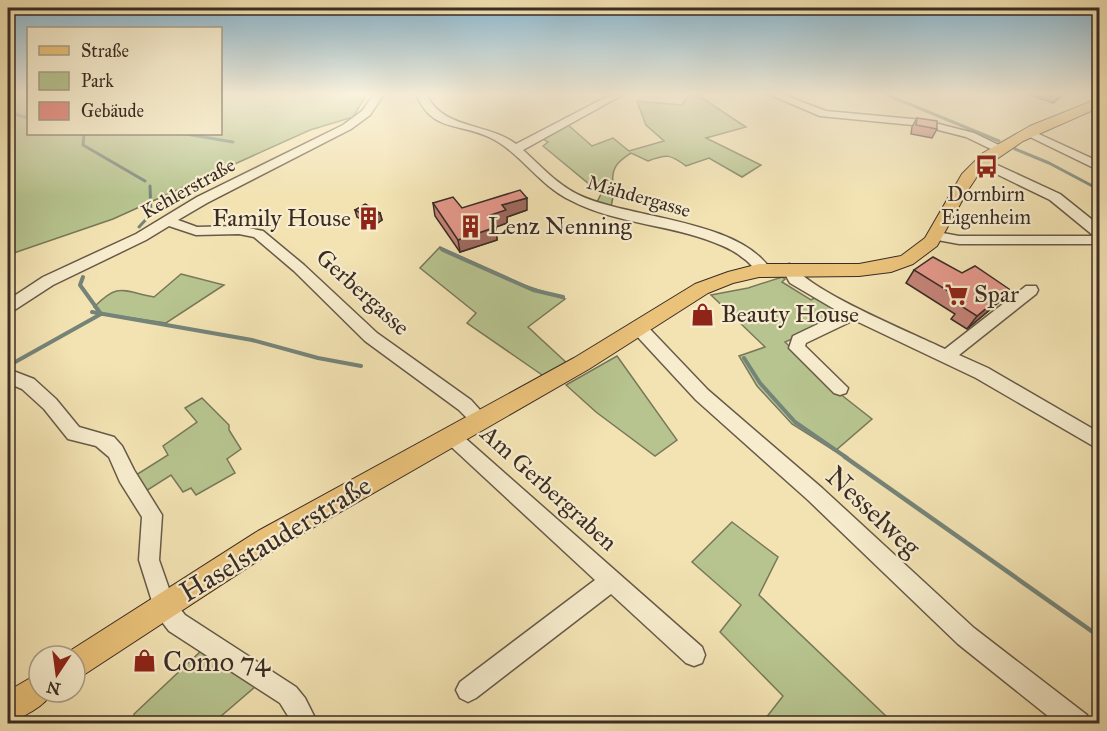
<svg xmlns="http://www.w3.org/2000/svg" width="1107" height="731" viewBox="0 0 1107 731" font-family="'IM FELL Great Primer',serif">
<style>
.green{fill:#b7c48f;stroke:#78785a;stroke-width:1.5}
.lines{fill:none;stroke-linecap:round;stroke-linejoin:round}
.stream-far2{stroke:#758479;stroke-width:3}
.stream-far1{stroke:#758479;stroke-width:4}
.stream{stroke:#758479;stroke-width:4.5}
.minor-casing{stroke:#685a48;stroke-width:3}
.major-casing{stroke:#3a2c25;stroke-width:2}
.minor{fill:#f7edce;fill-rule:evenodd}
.major{fill:#eac27a;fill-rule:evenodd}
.wall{fill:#c48277;stroke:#3a2c25;stroke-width:1.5}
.shaded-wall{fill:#a06a61;stroke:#3a2c25;stroke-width:1.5}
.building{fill:#e4978a;stroke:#3a2c25;stroke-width:1.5}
.labels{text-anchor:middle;stroke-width:4.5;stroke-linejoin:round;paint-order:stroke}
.far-street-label{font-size:20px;fill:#3a2c25;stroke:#f7edce}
.far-poi-label{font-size:20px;fill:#3a2c25;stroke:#f7edce}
.poi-label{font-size:24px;fill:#3a2c25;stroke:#f7edce;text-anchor:start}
.street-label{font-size:24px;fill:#3a2c25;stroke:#f7edce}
.near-street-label{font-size:28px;fill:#3a2c25;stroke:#f7edce}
.near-poi-label{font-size:28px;fill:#3a2c25;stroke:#f7edce;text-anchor:start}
</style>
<rect width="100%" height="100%" fill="#f3e3b3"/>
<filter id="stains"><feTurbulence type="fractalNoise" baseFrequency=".00333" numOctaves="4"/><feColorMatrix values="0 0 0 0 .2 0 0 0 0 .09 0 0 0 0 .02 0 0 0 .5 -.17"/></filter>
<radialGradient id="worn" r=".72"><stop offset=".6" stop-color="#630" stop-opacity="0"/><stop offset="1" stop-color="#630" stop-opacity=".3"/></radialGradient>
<!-- green -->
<path class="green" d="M8 94H28V134H220L221 94H367L353 117 310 130 113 219 8 255Z
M689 94H696L746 127 706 138 761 165 742 177 709 158 686 166C670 154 667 154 648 161L631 153C617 162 611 168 613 185L624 192 613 197 611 207 597 202 601 194 543 146 548 142 543 139 568 125 592 146 613 138 629 151 664 141 646 125 637 101 682 105Z
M440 247 524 285 565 299 528 327 569 365 545 377 467 323 476 313 420 268Z
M181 274 224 285 166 323 106 314 99 312 94 307C119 282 122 291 154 297Z
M782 277 785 279 782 282 811 300 818 296 841 313 833 321 785 342 830 386 872 419 835 451 792 424 757 386 739 356 765 347 711 295 748 288Z
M617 356 677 440 655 456 596 412 566 385Z
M202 398 229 425V430L241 449 227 459 235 473 196 495 191 488 183 492 171 475 146 491 136 475 168 455 163 446 197 422 185 408Z
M732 522 778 557 759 595 886 716 880 723H762L783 696 720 632 741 605 692 562Z
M201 651 256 686 213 723 134 724V714Z"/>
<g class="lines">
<!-- stream-far2 -->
<path class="stream-far2" d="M885 94 999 141
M8 112 28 118
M81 134H84L83 145 145 181
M186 134 233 142
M1015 149 1049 163 1100 190
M139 227 151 214 150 186
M441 249 446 251"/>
<!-- stream-far1 -->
<path class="stream-far1" d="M443 250 533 290 563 297
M92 312 252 340 318 358 361 366
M744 358 760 383 795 422 847 458
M8 366 101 314 80 285 83 277"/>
<!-- stream -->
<path class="stream" d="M845 457 1100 637"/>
<defs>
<path id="minor" d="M374 94H384L370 115 351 129 207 203 178 220 197 227 239 226 263 231 304 265 377 333 471 400 489 420 486 425 480 427 474 425 459 410 365 341 294 271 254 237 239 234 196 235 169 226 146 240 53 285 13 311 8 312V300L43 277 136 234 197 197 343 125 362 111Z
M416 94H426C443 130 486 122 516 144L612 94H624L523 150C541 166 558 186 581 196 633 219 739 220 771 270L764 275C755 272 751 263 743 258 737 253 730 249 723 246 674 224 617 225 570 200 539 185 521 153 491 138 459 122 432 133 416 94Z
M768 94H781L826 111 923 120 974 133 1007 149 1001 153 997 152 966 137 923 126 820 116Z
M1030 130 1100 162V171L1026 135V131Z
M982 158 1060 194 1100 226V244H959L932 239 930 236 937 232 959 236H1094L1050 200 978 165 976 162Z
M789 264 794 266C811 292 912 333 945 349L1026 286H1036L1038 290 1036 294 959 355 988 368 1100 433V450L976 378 854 320 806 343 805 346 848 388 846 393 840 395 834 393 789 348 793 336 841 313 790 283 782 269Z
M640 323 646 325 708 390 822 488 974 628 1087 715 1090 724H1058L958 644 808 500 696 400 634 333 632 329 634 325Z
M8 369 34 379 56 399 79 427 114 437 122 446 134 470 162 515 159 560 173 600 185 615 296 687 305 698 318 724H293L280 703 169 631 156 614 139 560 142 517 120 482 109 457 96 446 68 439 44 409 22 389 8 383Z
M451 428 457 431 702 647 705 655 702 663 694 666 686 663 611 594 476 698 468 702 460 698 456 690 460 682 595 580 445 441 442 436 445 431Z"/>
<path id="major" d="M1100 98V107L1023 141 982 169 968 190 937 246 913 264 891 272 859 276 759 277 733 283 708 293 589 369 276 549 85 674 75 679V656H64L65 654 258 531 574 358 695 284 728 272 759 264H859L901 256 925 238 962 174 983 153 1030 126Z
M39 673V692H52C46 706 21 718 8 723V691Z"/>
</defs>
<!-- minor casing -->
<use href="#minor" class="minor-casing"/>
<!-- major casing -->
<use href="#major" class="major-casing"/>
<!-- minor -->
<use href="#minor" class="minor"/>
<!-- major -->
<use href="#major" class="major"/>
</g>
<!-- wall -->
<path class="wall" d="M1027 94H1065L1053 103Z
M917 118 937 129 932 138 911 134 912 127Z
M433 203 462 208 527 210 507 217V223L496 227 497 240 460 252 435 216Z
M355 210 380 213 382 220 373 226 357 217Z
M914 270 999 302 967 329 951 319 955 314 906 283Z"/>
<!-- shaded-wall -->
<path class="shaded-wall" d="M1059 94H1065L1053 103Z
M527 198V210L507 217V223L496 227 497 240 460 252 458 240 502 205Z
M380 213 382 220 373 226 371 219Z
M1009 289 999 302 967 329 977 316Z"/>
<!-- building -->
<path class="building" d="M917 118 937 121V129L916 125Z
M520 190 527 198 502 205 506 210 488 216 496 227 458 240 433 203 453 197 462 208Z
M365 204 380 213 371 219 355 210Z
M933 257 962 273 975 266 1009 289 977 316 961 306 966 302 914 270Z"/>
<!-- sky -->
<linearGradient id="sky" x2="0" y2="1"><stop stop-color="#89b8d2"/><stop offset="0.48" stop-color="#faf2dd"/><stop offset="1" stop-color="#faf2dd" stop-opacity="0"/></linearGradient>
<rect width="1107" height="196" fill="url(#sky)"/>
<!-- icons -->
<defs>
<symbol id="bus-bare" viewBox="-9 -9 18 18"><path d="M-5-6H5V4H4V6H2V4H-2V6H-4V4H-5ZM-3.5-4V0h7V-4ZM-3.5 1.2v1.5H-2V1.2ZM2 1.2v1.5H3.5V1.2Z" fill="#8f2418" stroke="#f7edce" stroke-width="2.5" paint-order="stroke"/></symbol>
<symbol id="building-bare" viewBox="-9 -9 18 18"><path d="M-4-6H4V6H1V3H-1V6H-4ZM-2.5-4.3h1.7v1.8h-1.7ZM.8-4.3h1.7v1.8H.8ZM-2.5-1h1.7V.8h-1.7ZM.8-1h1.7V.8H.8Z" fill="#8f2418" stroke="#f7edce" stroke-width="2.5" paint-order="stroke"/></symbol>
<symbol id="supermarket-bare" viewBox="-9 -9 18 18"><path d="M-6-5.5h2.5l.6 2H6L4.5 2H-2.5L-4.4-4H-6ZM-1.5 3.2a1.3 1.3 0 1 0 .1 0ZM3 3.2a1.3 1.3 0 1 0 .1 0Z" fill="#8f2418" stroke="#f7edce" stroke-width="2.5" paint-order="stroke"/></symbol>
<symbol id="shop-bare" viewBox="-9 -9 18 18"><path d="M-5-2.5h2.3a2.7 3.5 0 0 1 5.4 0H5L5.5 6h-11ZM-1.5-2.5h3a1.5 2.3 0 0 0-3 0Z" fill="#8f2418" stroke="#f7edce" stroke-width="2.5" paint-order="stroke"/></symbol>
</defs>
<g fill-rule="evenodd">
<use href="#bus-bare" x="970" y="150" width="33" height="33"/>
<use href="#building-bare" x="352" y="202" width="33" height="33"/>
<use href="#building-bare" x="454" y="210" width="33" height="33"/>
<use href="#supermarket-bare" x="940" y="278" width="33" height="33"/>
<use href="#shop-bare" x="686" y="298" width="33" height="33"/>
<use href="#shop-bare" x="128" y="644" width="33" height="33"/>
</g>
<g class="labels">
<!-- far-street labels -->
<g class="far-street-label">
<text transform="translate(188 188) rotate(-29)" y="7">Kehlerstraße</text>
<text transform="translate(639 196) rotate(16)" y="7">Mähdergasse</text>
</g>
<!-- far-poi labels -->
<g class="far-poi-label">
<text x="986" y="201">Dornbirn<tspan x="986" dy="23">Eigenheim</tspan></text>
</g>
<!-- poi labels -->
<g class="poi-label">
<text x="351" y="226" text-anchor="end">Family House</text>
<text x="488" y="234">Lenz Nenning</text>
<text x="974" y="302">Spar</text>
<text x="721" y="322">Beauty House</text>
</g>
<!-- street labels -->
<g class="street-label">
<text transform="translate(363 292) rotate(42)" y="8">Gerbergasse</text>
<text transform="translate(549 488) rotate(42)" y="8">Am Gerbergraben</text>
</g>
<!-- near-street labels -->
<g class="near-street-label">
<text transform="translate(874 511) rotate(43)" y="10">Nesselweg</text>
<text transform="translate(275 538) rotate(-31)" y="10">Haselstauderstraße</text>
</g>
<!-- near-poi labels -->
<g class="near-poi-label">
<text x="163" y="671">Como 74</text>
</g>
</g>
<!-- margin -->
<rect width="1107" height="731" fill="none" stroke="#f3e3b3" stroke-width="30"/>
<rect x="9" y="9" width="1089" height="713" fill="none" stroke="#3a2c25" stroke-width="3"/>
<rect x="15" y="15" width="1077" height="701" fill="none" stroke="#3a2c25" stroke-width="1.5"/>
<!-- legend -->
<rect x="27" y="27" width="195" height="108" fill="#f7edce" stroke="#aba08a" stroke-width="1.5"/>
<rect x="39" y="46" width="30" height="9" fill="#eac27a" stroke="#aba08a" stroke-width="1.5"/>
<text x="81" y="57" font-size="18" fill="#3a2c25">Straße</text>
<rect x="39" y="72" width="30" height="18" fill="#b7c48f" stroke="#aba08a" stroke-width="1.5"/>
<text x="81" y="87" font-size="18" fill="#3a2c25">Park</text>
<rect x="39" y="102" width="30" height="18" fill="#e4978a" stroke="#aba08a" stroke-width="1.5"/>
<text x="81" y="117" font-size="18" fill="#3a2c25">Gebäude</text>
<!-- north arrow -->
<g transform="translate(57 674) rotate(193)"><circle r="28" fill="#f7edce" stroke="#aba08a" stroke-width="1.5"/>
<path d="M0-4.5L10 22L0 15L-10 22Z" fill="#8f2418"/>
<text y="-9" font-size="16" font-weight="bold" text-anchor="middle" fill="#3a2c25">N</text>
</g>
<rect width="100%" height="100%" filter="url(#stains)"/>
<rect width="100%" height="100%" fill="url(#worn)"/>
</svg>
